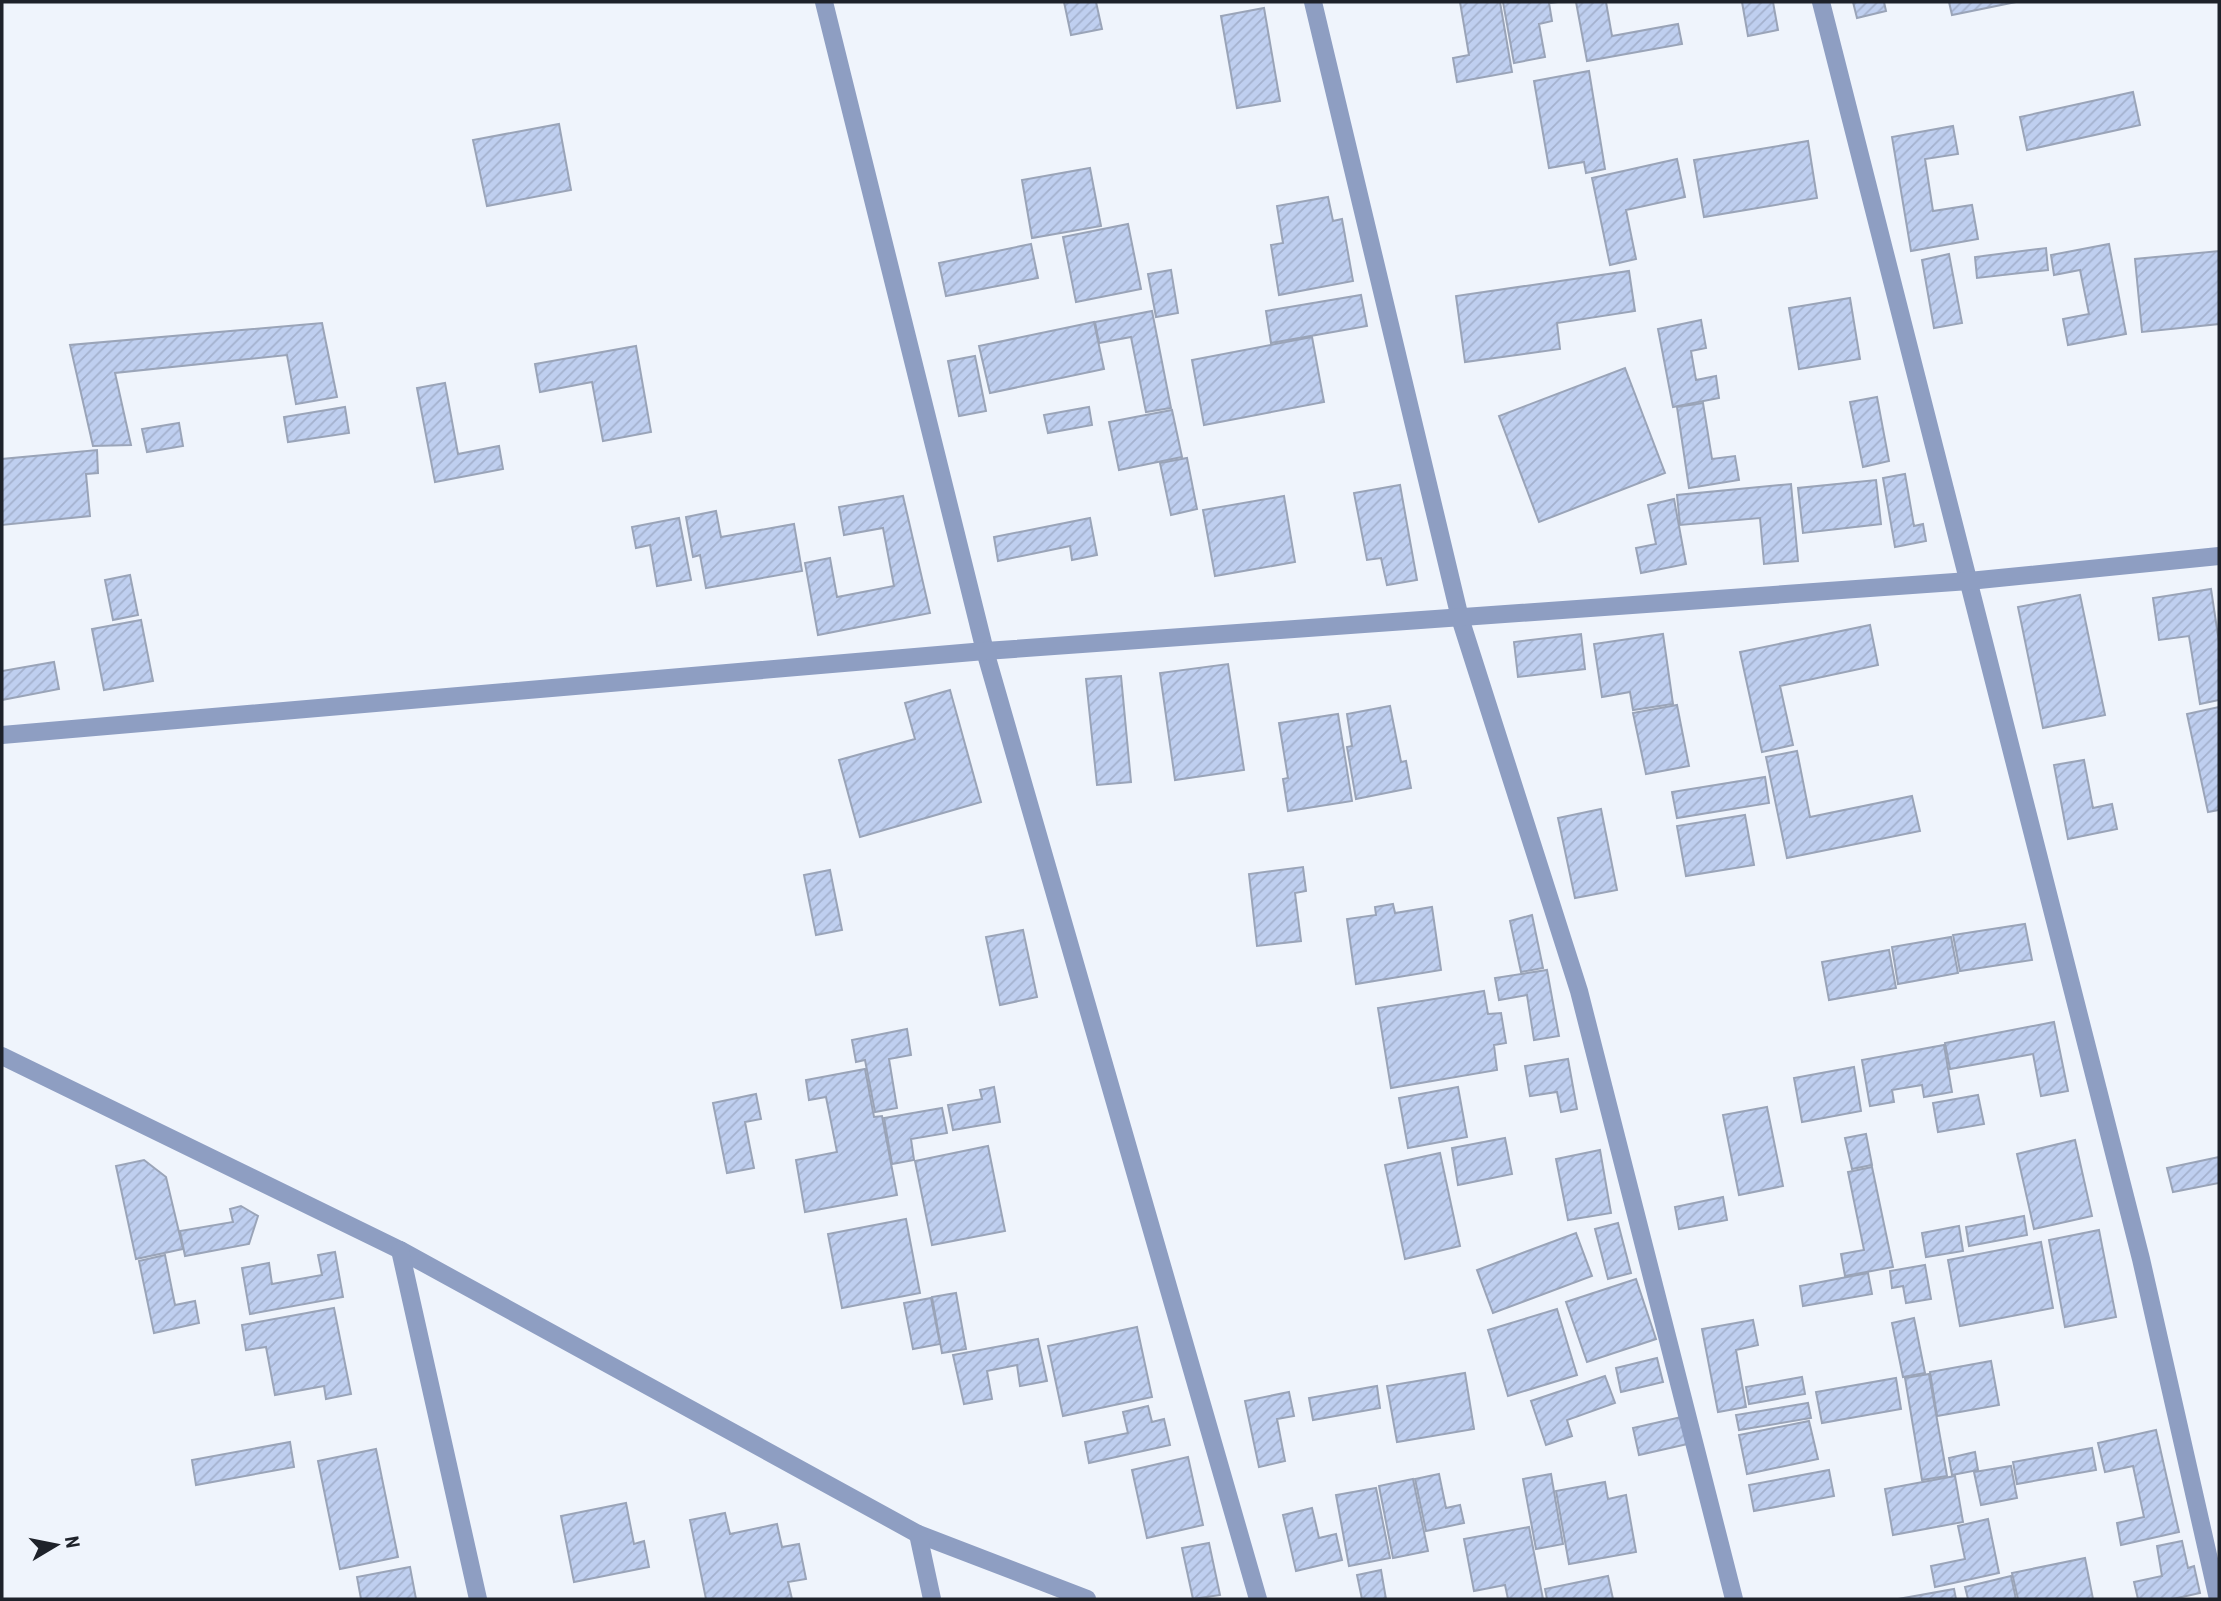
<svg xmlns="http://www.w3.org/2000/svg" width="2221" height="1601" viewBox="0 0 2221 1601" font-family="'Roboto Condensed',sans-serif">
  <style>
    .building { fill: url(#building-hatch); stroke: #9aa4b8; stroke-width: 2 }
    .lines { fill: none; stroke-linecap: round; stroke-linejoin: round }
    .minor { stroke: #8e9ec2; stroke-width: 18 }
  </style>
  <defs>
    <pattern id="building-hatch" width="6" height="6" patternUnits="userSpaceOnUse" patternTransform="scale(1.75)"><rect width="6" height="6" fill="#bfcff0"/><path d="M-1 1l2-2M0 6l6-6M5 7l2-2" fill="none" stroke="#a4b1ce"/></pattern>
  </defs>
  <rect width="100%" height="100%" fill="#eff4fc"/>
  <g class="building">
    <polygon points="1064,2 1096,2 1102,29 1071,35"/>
    <polygon points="1460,2 1500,2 1512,72 1457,82 1453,58 1469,55"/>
    <polygon points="1503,2 1558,2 1549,3 1552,21 1539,24 1545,57 1514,63"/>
    <polygon points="1576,2 1606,2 1612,36 1678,24 1682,44 1587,61"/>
    <polygon points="1742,2 1773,2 1778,30 1748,36"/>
    <polygon points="1853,2 1884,2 1886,11 1857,18"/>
    <polygon points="1949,2 2016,2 1952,15"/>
    <polygon points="1264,8 1280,101 1237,108 1221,16"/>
    <polygon points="1589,71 1605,169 1586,173 1584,162 1549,168 1534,81"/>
    <polygon points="2133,92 2140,125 2027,150 2020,117"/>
    <polygon points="559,124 571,190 487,206 473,140"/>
    <polygon points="1953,126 1958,154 1925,159 1933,211 1972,205 1978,239 1911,251 1892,137"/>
    <polygon points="1808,141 1817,198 1704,217 1694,160"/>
    <polygon points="1677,159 1685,197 1626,210 1636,259 1610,265 1592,178"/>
    <polygon points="1090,168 1101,226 1032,238 1022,180"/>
    <polygon points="1328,197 1333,221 1342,219 1353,281 1279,295 1271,245 1283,243 1277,206"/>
    <polygon points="1128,224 1141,289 1076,302 1063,237"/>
    <polygon points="1031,244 1038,278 946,296 939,263"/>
    <polygon points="2109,244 2126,334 2068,345 2063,319 2089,314 2080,270 2054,275 2051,255"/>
    <polygon points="2046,248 2048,270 1977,278 1975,257"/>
    <polygon points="2219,251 2219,324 2142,332 2135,259"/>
    <polygon points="1949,254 1962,323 1934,328 1922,260"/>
    <polygon points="1171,270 1178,313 1156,317 1148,274"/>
    <polygon points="1629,271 1635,311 1557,323 1560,349 1465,362 1456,296"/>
    <polygon points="1361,295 1367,326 1271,343 1266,311"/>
    <polygon points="1850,298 1860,359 1799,369 1789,308"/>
    <polygon points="1152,311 1171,408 1146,412 1131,337 1099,343 1095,322"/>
    <polygon points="1701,320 1706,348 1691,351 1696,380 1716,376 1719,398 1673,407 1658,329"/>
    <polygon points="1094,322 1104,369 990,393 979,346"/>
    <polygon points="322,323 337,397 296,404 287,355 115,373 131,445 93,446 70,345"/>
    <polygon points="1312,337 1324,402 1204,425 1192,360"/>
    <polygon points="636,346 651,432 603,441 592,382 540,392 535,364"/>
    <polygon points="975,356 986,411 959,416 948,361"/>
    <polygon points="1625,368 1665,473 1539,522 1499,416"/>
    <polygon points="445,383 458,454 499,446 503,469 435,482 417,388"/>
    <polygon points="1877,397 1889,461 1863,467 1850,402"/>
    <polygon points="1703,403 1712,459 1735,456 1739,480 1689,488 1677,407"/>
    <polygon points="345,407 349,433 288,442 284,417"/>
    <polygon points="1089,407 1092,425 1048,433 1044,415"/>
    <polygon points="1172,410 1182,457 1119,470 1109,422"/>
    <polygon points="179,423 183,446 147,452 142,429"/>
    <polygon points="97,450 98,473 86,474 90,516 2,525 2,459"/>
    <polygon points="1187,458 1197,509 1171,515 1160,463"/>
    <polygon points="1905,474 1914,526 1923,524 1926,541 1895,547 1883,478"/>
    <polygon points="1876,480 1881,524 1803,533 1798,488"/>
    <polygon points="1791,484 1798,561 1764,564 1760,518 1680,525 1677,495"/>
    <polygon points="1400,485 1417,580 1387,585 1381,558 1367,560 1354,493"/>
    <polygon points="903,496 930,613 818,635 805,563 830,558 837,597 894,586 883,528 844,535 839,507"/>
    <polygon points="1284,496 1295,562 1215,576 1203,510"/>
    <polygon points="1674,499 1686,564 1641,573 1636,548 1656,544 1648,505"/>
    <polygon points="716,511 721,537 794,524 802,571 706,588 700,555 693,557 686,517"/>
    <polygon points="679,518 691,580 657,586 650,545 636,548 632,527"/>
    <polygon points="1090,518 1097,555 1072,560 1070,546 998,561 994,537"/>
    <polygon points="130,575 138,615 113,620 105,580"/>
    <polygon points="2211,589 2219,642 2219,700 2200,704 2189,636 2159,640 2153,598"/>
    <polygon points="2080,595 2105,715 2043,728 2018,607"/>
    <polygon points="141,620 153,681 104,690 92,629"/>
    <polygon points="1870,625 1878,665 1780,686 1793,745 1762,752 1740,652"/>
    <polygon points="1581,634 1585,669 1518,677 1514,642"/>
    <polygon points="1663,634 1673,704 1633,710 1630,692 1602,697 1594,644"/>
    <polygon points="54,662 59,689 2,700 2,671"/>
    <polygon points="1228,664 1244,770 1175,780 1160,673"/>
    <polygon points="1121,676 1131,782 1097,785 1086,679"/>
    <polygon points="950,690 981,802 860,837 839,760 915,739 905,703"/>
    <polygon points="1677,705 1689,766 1646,774 1633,713"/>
    <polygon points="1390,706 1401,762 1406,761 1411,788 1356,799 1347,747 1352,746 1347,714"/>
    <polygon points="2219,707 2219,810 2208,812 2187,714"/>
    <polygon points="1338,714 1352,801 1288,811 1283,779 1288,778 1279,723"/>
    <polygon points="1797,751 1810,817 1912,796 1920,831 1787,858 1766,757"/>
    <polygon points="2084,760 2093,808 2112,804 2117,829 2068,839 2054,765"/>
    <polygon points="1765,777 1769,803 1677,818 1672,792"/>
    <polygon points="1601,809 1617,890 1575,898 1558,818"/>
    <polygon points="1745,815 1754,865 1686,876 1677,826"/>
    <polygon points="1303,867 1306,891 1295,893 1301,941 1257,946 1249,874"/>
    <polygon points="830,870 842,930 816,935 804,875"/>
    <polygon points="1393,904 1395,913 1432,907 1441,970 1356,984 1347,919 1376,915 1375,907"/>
    <polygon points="1532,915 1543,968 1521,972 1510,921"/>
    <polygon points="2025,924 2032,960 1960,971 1953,935"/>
    <polygon points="1023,930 1037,997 1000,1005 986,937"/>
    <polygon points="1951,937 1958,973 1898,984 1892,947"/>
    <polygon points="1889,950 1896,988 1829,1000 1822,962"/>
    <polygon points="1547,970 1559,1036 1534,1040 1527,995 1499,1000 1495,978"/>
    <polygon points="1484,991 1488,1014 1501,1013 1506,1043 1494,1045 1497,1070 1391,1088 1378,1008"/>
    <polygon points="2054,1022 2068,1091 2041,1096 2033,1054 1950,1069 1945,1043"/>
    <polygon points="907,1029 911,1055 889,1059 897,1108 875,1112 865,1060 856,1062 852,1040"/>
    <polygon points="1944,1045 1952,1092 1924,1097 1922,1085 1892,1090 1894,1102 1870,1106 1862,1060"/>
    <polygon points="1568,1059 1577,1109 1561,1112 1557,1092 1530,1096 1525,1066"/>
    <polygon points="1854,1067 1861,1111 1802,1122 1794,1078"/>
    <polygon points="865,1069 874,1117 882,1116 897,1195 805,1212 796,1160 837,1152 826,1097 809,1100 806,1080"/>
    <polygon points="994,1087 1000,1122 953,1130 948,1105 982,1099 980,1090"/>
    <polygon points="1458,1087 1467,1137 1408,1148 1399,1098"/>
    <polygon points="756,1094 761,1119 745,1122 754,1168 727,1173 713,1103"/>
    <polygon points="1978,1095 1984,1124 1938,1132 1933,1103"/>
    <polygon points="1767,1107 1783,1186 1739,1195 1723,1115"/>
    <polygon points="942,1108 947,1133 911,1139 914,1160 892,1164 884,1118"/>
    <polygon points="1866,1134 1872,1165 1852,1169 1845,1138"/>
    <polygon points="1505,1138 1512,1174 1458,1185 1452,1148"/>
    <polygon points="2075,1140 2092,1216 2034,1229 2017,1154"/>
    <polygon points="988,1146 1005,1231 932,1245 915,1161"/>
    <polygon points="1600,1150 1611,1213 1568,1220 1556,1159"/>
    <polygon points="1440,1153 1460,1246 1405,1259 1385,1165"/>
    <polygon points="2219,1157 2219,1183 2173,1192 2167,1168"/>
    <polygon points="144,1160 166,1177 183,1249 136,1259 116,1166"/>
    <polygon points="1872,1167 1893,1267 1845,1276 1841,1254 1864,1250 1848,1172"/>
    <polygon points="1723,1197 1727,1220 1679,1229 1675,1207"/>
    <polygon points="241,1206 258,1216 249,1244 185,1256 180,1231 233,1222 230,1209"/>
    <polygon points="2024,1216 2027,1235 1969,1246 1966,1227"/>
    <polygon points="906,1219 920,1293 842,1308 828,1234"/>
    <polygon points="1618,1223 1631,1273 1608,1279 1595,1229"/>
    <polygon points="1959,1226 1963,1251 1926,1257 1922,1233"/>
    <polygon points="2099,1230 2116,1317 2065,1327 2049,1240"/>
    <polygon points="1576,1233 1592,1276 1493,1313 1477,1270"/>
    <polygon points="2041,1242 2053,1308 1960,1326 1948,1260"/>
    <polygon points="335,1252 343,1297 250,1314 242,1268 269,1263 272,1284 322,1275 318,1255"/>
    <polygon points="165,1255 175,1305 195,1301 199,1323 154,1333 139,1261"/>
    <polygon points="1925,1265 1931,1299 1906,1303 1903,1286 1892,1288 1890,1271"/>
    <polygon points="1868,1273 1872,1294 1803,1306 1800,1286"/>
    <polygon points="1636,1279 1656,1339 1587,1362 1566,1302"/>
    <polygon points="956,1293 966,1349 942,1353 932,1297"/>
    <polygon points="931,1298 940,1344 913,1349 904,1303"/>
    <polygon points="334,1308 351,1394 326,1399 324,1386 275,1395 266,1347 246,1350 242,1325"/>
    <polygon points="1557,1309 1577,1375 1508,1396 1488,1330"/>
    <polygon points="1914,1318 1925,1373 1903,1377 1892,1323"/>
    <polygon points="1753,1320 1758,1345 1736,1350 1746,1407 1718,1412 1702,1329"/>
    <polygon points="1137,1327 1152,1397 1063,1416 1048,1346"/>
    <polygon points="1038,1339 1047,1381 1020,1386 1017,1365 987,1371 992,1399 964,1404 953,1355"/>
    <polygon points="1657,1358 1663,1382 1621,1392 1616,1368"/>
    <polygon points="1991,1361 1999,1405 1937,1416 1930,1372"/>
    <polygon points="1465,1373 1474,1429 1397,1442 1387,1386"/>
    <polygon points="1929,1374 1947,1476 1922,1480 1905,1378"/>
    <polygon points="1605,1376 1615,1403 1567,1420 1572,1436 1546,1445 1531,1401"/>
    <polygon points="1802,1377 1805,1394 1749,1404 1746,1387"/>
    <polygon points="1896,1378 1901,1409 1822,1423 1816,1392"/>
    <polygon points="1377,1386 1380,1408 1313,1420 1309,1398"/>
    <polygon points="1289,1392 1294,1416 1277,1419 1285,1461 1259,1467 1245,1401"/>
    <polygon points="1808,1403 1811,1418 1739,1430 1736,1415"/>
    <polygon points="1148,1406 1152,1422 1164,1419 1170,1445 1089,1463 1085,1442 1128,1433 1123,1412"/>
    <polygon points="1686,1416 1692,1443 1639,1455 1633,1428"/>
    <polygon points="1809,1421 1818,1459 1747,1474 1739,1435"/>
    <polygon points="2156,1430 2179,1532 2121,1545 2117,1523 2144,1517 2133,1466 2105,1472 2098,1443"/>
    <polygon points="290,1442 294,1467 196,1485 192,1460"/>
    <polygon points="2092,1448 2096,1470 2017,1484 2013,1462"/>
    <polygon points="376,1449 398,1557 340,1569 318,1461"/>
    <polygon points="1975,1452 1978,1470 1952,1475 1949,1458"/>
    <polygon points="1188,1457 1203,1525 1147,1538 1132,1470"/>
    <polygon points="2011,1466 2017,1498 1981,1505 1974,1472"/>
    <polygon points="1829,1470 1834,1496 1754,1511 1749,1485"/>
    <polygon points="1439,1474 1446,1508 1460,1505 1464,1523 1426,1531 1415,1479"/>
    <polygon points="1551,1474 1563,1544 1536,1549 1523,1479"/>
    <polygon points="1955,1476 1963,1522 1893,1535 1885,1489"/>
    <polygon points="1413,1479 1428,1551 1393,1558 1379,1486"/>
    <polygon points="1605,1482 1608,1499 1626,1495 1636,1552 1569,1564 1556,1491"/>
    <polygon points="1376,1488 1390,1558 1349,1566 1336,1495"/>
    <polygon points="626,1503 634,1544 644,1541 649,1567 574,1582 561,1516"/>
    <polygon points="1312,1508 1319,1538 1336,1534 1342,1560 1296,1571 1283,1515"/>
    <polygon points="725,1513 730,1534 777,1524 782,1547 799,1544 806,1579 788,1582 792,1599 706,1599 690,1520"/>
    <polygon points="1988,1519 1999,1573 1935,1587 1931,1566 1965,1559 1958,1526"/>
    <polygon points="1529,1527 1543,1599 1508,1599 1505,1585 1474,1591 1464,1539"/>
    <polygon points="2182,1541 2188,1568 2194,1566 2200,1593 2173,1599 2138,1599 2134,1582 2162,1576 2157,1546"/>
    <polygon points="1209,1543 1220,1595 1193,1599 1182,1548"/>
    <polygon points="2085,1558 2093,1599 2018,1599 2012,1573"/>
    <polygon points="410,1567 416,1599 361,1599 357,1577"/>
    <polygon points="1381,1570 1386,1599 1362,1599 1357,1575"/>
    <polygon points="1608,1576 1613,1599 1547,1599 1545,1589"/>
    <polygon points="2011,1576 2016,1599 1968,1599 1965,1587"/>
    <polygon points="1954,1589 1956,1599 1898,1599"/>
  </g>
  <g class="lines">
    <g class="minor">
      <polyline points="824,2 985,651 1258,1599"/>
      <polyline points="1313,2 1460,618 1579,991 1734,1599"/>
      <polyline points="1821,2 2141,1259 2218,1599"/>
      <polyline points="2,735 985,651 1969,581 2219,556"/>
      <polyline points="2,1056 400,1250 918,1534 1087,1599"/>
      <polyline points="400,1250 478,1599"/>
      <polyline points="918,1534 932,1599"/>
    </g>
  </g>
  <rect width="2221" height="1601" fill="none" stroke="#1e222a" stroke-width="7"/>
  <g transform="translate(56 1545) rotate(80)" stroke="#eff4fc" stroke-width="5" paint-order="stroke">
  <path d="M0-5L12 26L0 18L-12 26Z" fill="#1e222a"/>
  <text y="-10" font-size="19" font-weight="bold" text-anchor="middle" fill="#1e222a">N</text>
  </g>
</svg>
